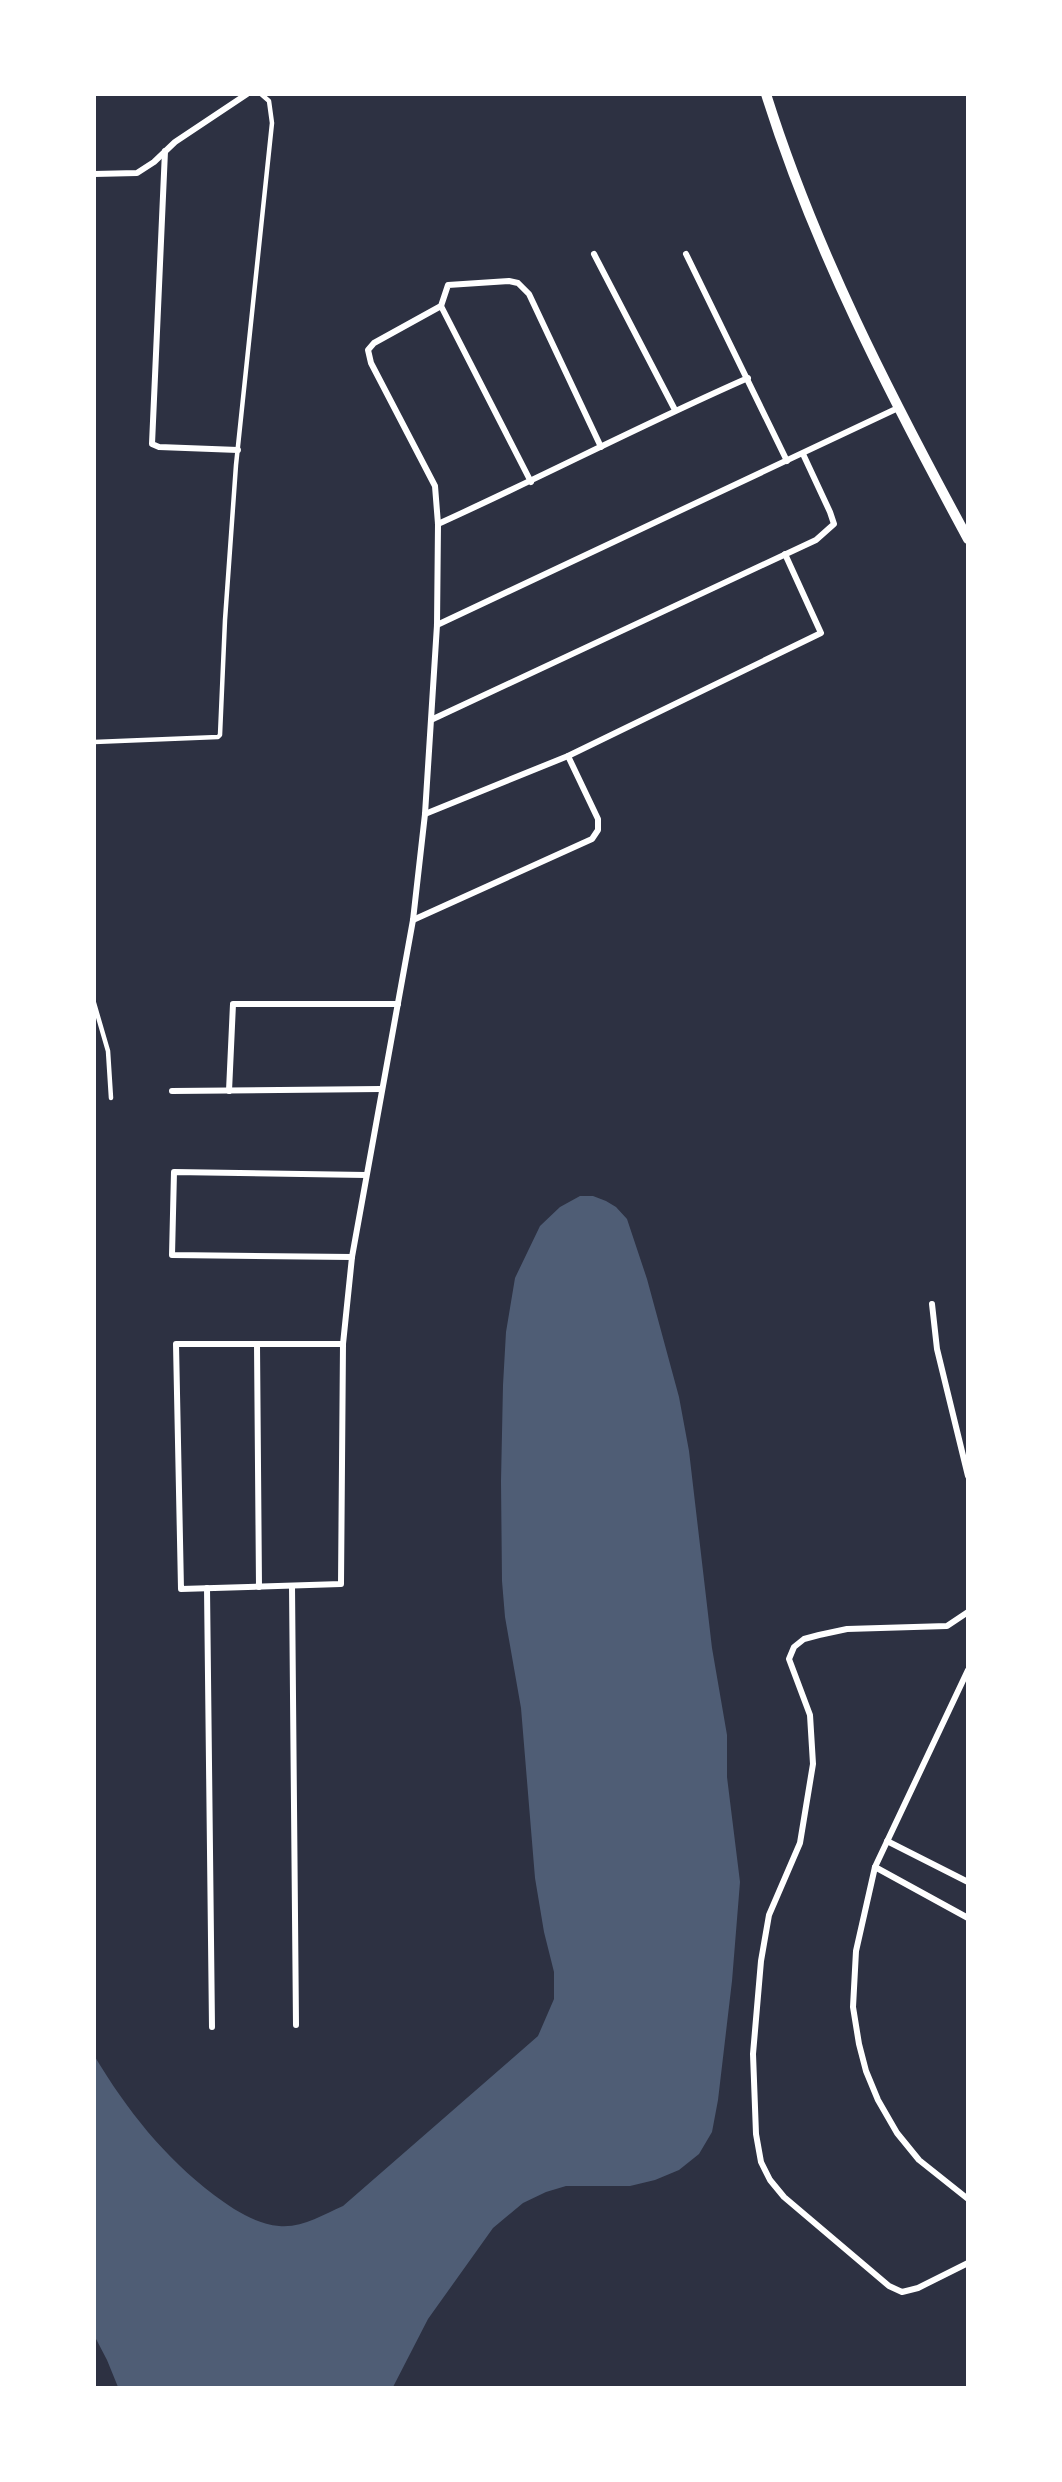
<svg xmlns="http://www.w3.org/2000/svg" width="1062" height="2482" viewBox="0 0 1062 2482" font-family="'Alegreya Sans',sans-serif">
  <style>
    .water { fill: #4f5d75 }
    .lines { fill: none; stroke-linecap: round; stroke-linejoin: round }
    .service { stroke: #fff; stroke-width: 4.5 }
    .minor { stroke: #fff; stroke-width: 6 }
    .tertiary { stroke: #fff; stroke-width: 10 }
  </style>
  <rect width="100%" height="100%" fill="#2d3142"/>
  <path class="water" d="M580,1196H593L606,1201L616,1207L627,1219L647,1279L679,1397L689,1451L712,1648L727,1735V1777L740,1882L732,1981L718,2100L712,2132L699,2154L679,2170L655,2180L630,2186H566L546,2192L523,2203L493,2228L428,2319L393,2387H118L107,2360L95,2337V2057C127,2110 164,2157 214,2195C233,2209 255,2224 279,2226C303,2228 322,2215 343,2206L538,2036L554,1999V1972L544,1932L535,1878L521,1708L505,1617L502,1581L501,1481L503,1385L506,1332L515,1278L540,1226L560,1207Z"/>
  <g class="lines">
    <g class="service">
      <polyline points="94,742 218,737 220,735 225,620 236,465 272,123 269,101 261,94"/>
      <polyline points="94,1003 108,1051 111,1098"/>
    </g>
    <g class="minor">
      <polyline points="165,151 152,444 159,447 238,450"/>
      <polyline points="94,174 137,173 154,162 175,142 247,94"/>
      <polyline points="594,254 675,410"/>
      <polyline points="686,254 787,461"/>
      <polyline points="441,306 531,482"/>
      <path d="M438,524C542,477 643,424 748,378"/>
      <polyline points="437,625 898,408"/>
      <polyline points="433,719 816,540 834,524 830,512 803,454"/>
      <polyline points="425,814 568,756 821,633 785,554"/>
      <polyline points="413,920 592,839 598,830 598,819 568,756"/>
      <polyline points="172,1091 381,1089"/>
      <polyline points="229,1091 233,1004 398,1004"/>
      <polyline points="352,1257 172,1255 174,1172 366,1175"/>
      <polyline points="932,1304 937,1349 968,1476"/>
      <polyline points="257,1344 259,1587"/>
      <polyline points="343,1344 176,1344 181,1589 341,1584 343,1344 352,1257 413,920 425,814 437,625 438,524 435,486 371,363 368,350 374,343 441,306 448,285 509,281 518,283 529,294 601,447"/>
      <polyline points="292,1586 296,2025"/>
      <polyline points="207,1588 212,2027"/>
      <polyline points="968,1612 947,1626 847,1629 819,1635 804,1639 794,1647 789,1659 810,1715 813,1764 800,1843 769,1915 761,1961 753,2054 756,2134 761,2162 770,2180 784,2197 889,2286 902,2292 918,2288 968,2263"/>
      <polyline points="968,1670 875,1867 856,1951 853,2007 859,2044 866,2071 878,2100 897,2133 919,2160 968,2199"/>
      <polyline points="887,1841 968,1882"/>
      <polyline points="875,1867 968,1918"/>
    </g>
    <path class="tertiary" d="M766,94C815,250 890,395 968,539"/>
  </g>
  <rect width="1062" height="2482" fill="none" stroke="#ffffff" stroke-width="192"/>
</svg>
